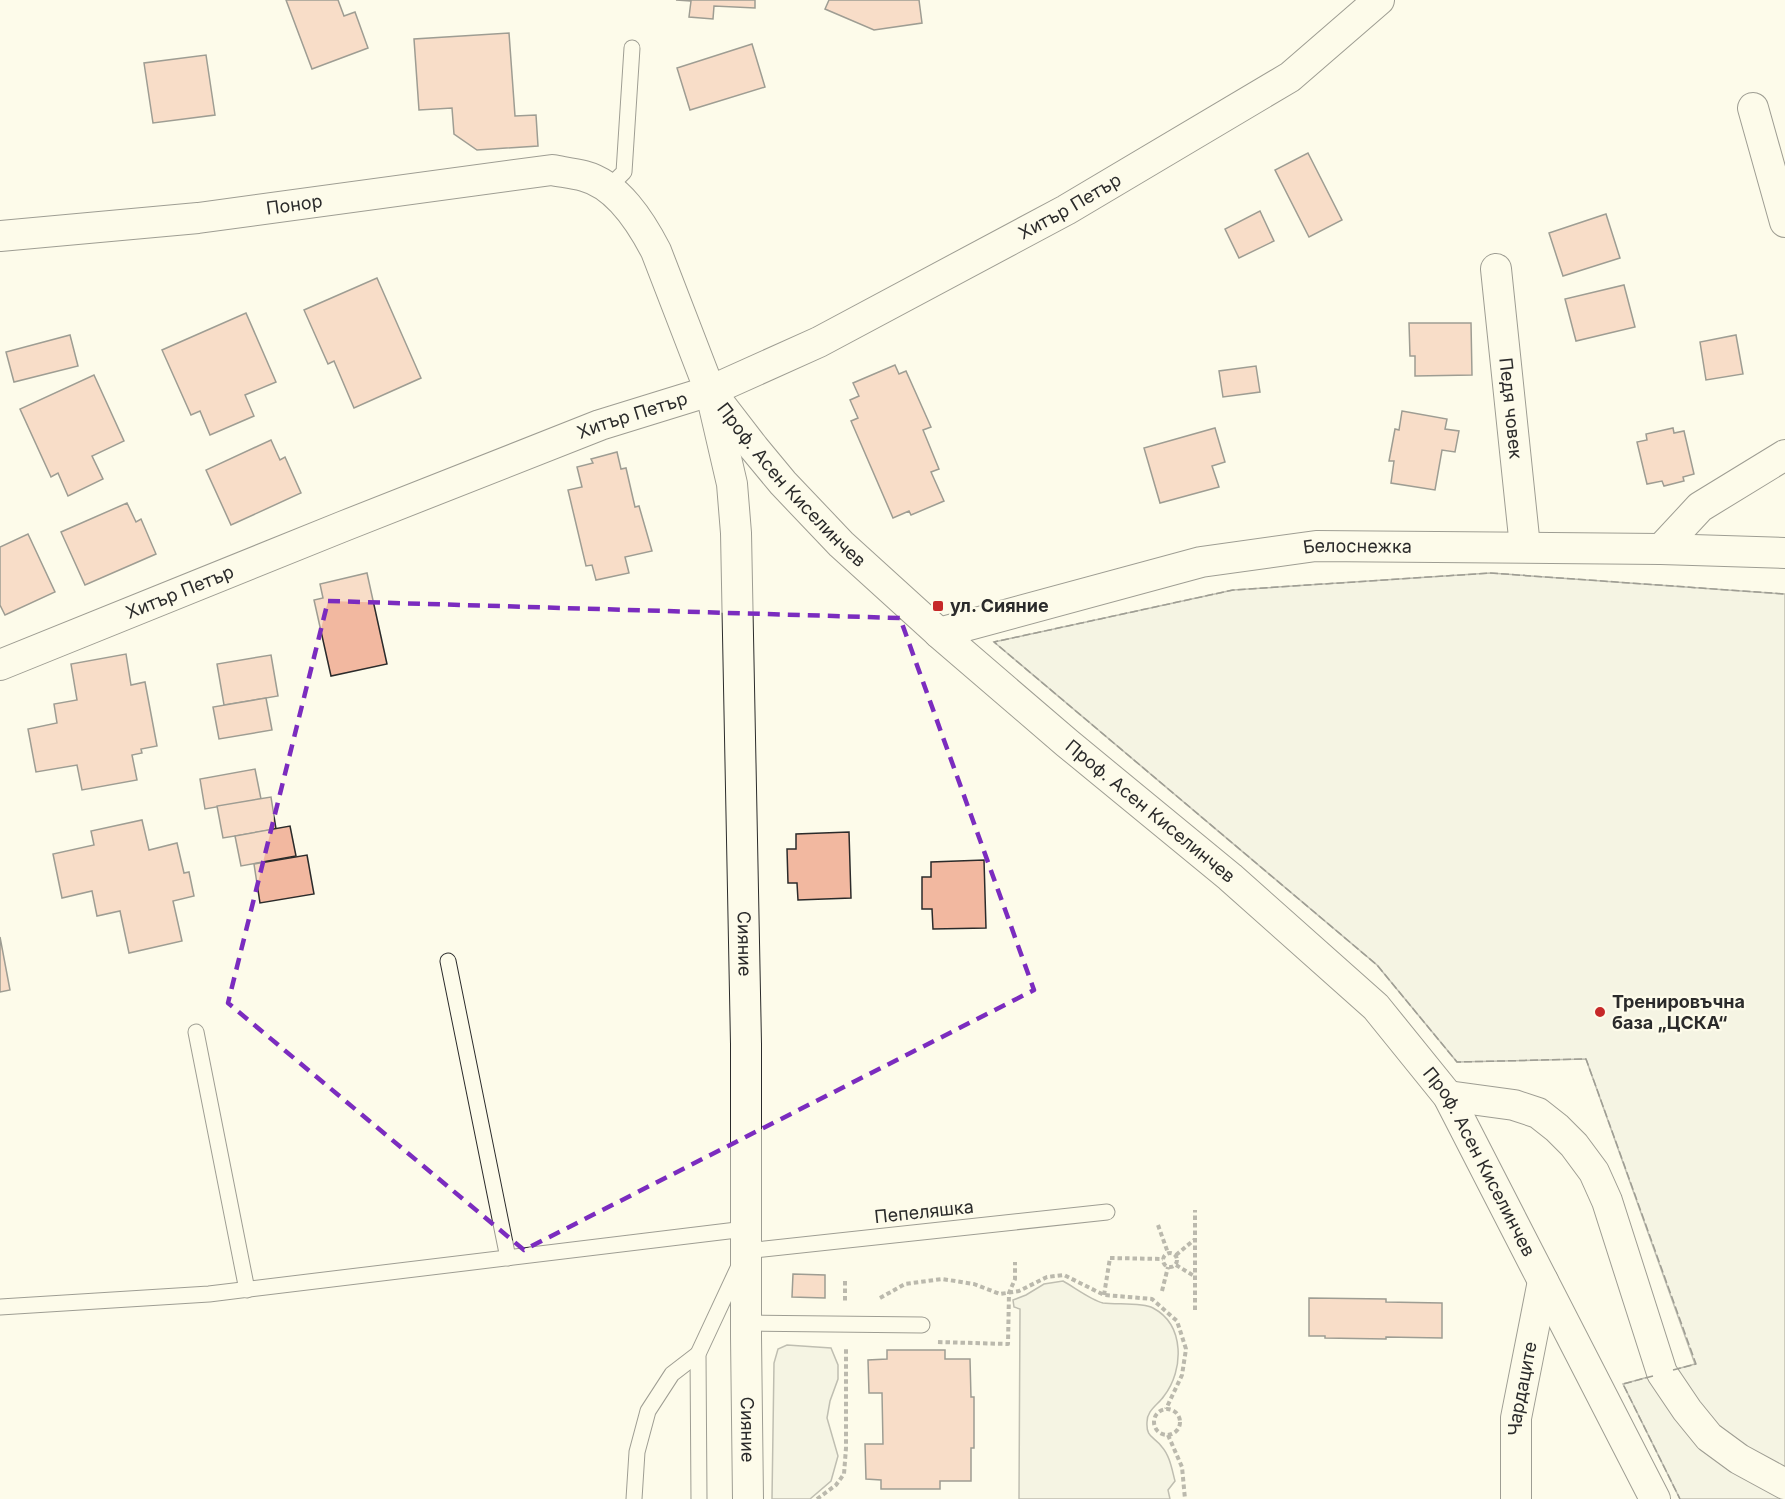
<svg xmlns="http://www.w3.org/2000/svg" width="1785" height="1499" viewBox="0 0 1785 1499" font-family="Inter,sans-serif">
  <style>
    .green { fill: #ecebdb; stroke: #74746e; stroke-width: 1.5 }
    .building { fill: #f2b8a0; stroke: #2b2b2b; stroke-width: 1.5 }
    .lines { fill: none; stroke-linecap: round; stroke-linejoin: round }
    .service-casing { stroke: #2b2b2b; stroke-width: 17 }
    .minor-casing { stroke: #2b2b2b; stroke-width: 32 }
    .path { stroke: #6a6964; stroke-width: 4; stroke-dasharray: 4.5 3; stroke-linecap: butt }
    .service { stroke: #fdfbea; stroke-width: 15 }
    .minor { stroke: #fdfbea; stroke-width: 30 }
    .fence { stroke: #2b2b2b; stroke-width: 1.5; stroke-dasharray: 8 3; stroke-linecap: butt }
    .marked { fill: none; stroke: #7b2cbf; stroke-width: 4.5; stroke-dasharray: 12 8; stroke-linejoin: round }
    .poi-dot { fill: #c62828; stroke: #fdfbea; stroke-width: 2 }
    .labels { text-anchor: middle; stroke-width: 4.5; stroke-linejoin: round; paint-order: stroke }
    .street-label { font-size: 18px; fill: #2b2b2b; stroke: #fdfbea }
    .poi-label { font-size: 18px; font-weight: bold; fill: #2b2b2b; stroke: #fdfbea; text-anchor: start }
  </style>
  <rect width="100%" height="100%" fill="#fdfbea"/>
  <g class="green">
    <polygon points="1490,573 1785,594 1785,1499 1680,1499 1623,1384 1695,1364 1586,1059 1457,1062 1377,965 994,642 1233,590"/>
    <path d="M1063,1281C1074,1287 1091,1300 1103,1303C1116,1305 1142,1302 1153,1308C1185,1325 1184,1370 1164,1396C1158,1405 1147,1410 1147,1422C1146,1438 1154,1436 1162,1447C1170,1456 1172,1470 1175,1481L1168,1490L1170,1499H1019L1020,1309L1014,1307L1013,1300L1026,1295L1044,1284Z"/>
    <polygon points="787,1345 831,1348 838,1365 838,1379 830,1401 827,1418 838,1456 831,1481 810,1499 772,1499 774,1363 778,1349"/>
  </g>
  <g class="building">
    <polygon points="286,0 338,0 344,16 355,12 368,48 312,69"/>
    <polygon points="676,0 755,0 755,8 714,6 713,19 689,17 691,1"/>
    <polygon points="829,0 919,0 922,23 874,30 825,9"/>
    <polygon points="509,33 515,116 536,115 538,146 477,150 454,134 452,108 419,110 414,39"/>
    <polygon points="752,44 765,87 690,110 677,68"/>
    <polygon points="206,55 215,115 153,123 144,63"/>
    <polygon points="1308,153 1342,220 1309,237 1275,170"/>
    <polygon points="1260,211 1274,241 1239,258 1225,229"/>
    <polygon points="1606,214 1620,258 1563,276 1549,233"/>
    <polygon points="377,278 421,378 354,408 334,361 328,364 304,310"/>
    <polygon points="1624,285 1635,327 1576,341 1565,299"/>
    <polygon points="246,313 276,382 245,395 254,416 210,435 200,411 191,415 162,350"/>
    <polygon points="1409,323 1471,323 1472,375 1415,376 1415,356 1410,356"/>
    <polygon points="70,335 78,366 14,382 6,352"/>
    <polygon points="1736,335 1743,374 1706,380 1700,342"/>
    <polygon points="895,365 899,374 906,371 931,427 923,430 939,469 931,472 944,501 911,515 909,511 893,518 851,421 858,418 850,400 859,396 853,383"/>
    <polygon points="1256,366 1260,392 1223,397 1219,371"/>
    <polygon points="94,375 124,441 92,456 103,479 68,496 58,473 51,477 20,409"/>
    <polygon points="1402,411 1447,419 1445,429 1459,431 1455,452 1442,450 1435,490 1391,483 1394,461 1389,461 1395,429 1399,430"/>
    <polygon points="1215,428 1225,462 1212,466 1219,487 1160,503 1144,448"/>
    <polygon points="1673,428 1674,433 1684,431 1694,474 1683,477 1684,481 1664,486 1662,481 1647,484 1637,442 1647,440 1646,434"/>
    <polygon points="271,440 280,460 285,457 301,493 231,525 206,470"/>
    <polygon points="617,452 621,469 626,468 635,507 639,506 652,551 625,557 629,573 596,580 592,565 586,566 568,490 582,487 577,467 593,463 591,459"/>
    <polygon points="127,503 136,522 141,519 156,554 85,585 61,532"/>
    <polygon points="28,534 55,592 5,615 0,605 0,547"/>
    <polygon points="367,573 387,664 331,676 314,600 323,598 320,584"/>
    <polygon points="126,654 131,685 145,682 157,746 141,749 142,753 132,755 137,780 82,790 77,765 36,772 28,729 57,723 54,704 77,700 71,664"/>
    <polygon points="271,655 278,696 224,705 217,664"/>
    <polygon points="266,698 272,730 219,739 213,707"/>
    <polygon points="255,769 261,799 205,809 200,779"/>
    <polygon points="271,797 276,829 223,838 217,806"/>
    <polygon points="142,820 149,850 177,843 184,873 189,872 194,896 173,901 182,941 129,953 120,911 97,916 92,891 62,898 53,854 94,845 91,831"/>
    <polygon points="290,826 296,856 241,866 235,836"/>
    <polygon points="849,832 851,898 798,900 797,883 788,883 787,849 796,849 796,834"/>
    <polygon points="307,855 314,894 260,903 254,864"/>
    <polygon points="984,860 986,928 933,929 932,909 922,909 922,877 931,877 931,862"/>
    <polygon points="0,937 10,990 0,992"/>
    <polygon points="793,1274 825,1275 825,1298 792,1297"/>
    <polygon points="1309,1298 1386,1299 1386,1302 1442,1303 1442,1338 1386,1337 1386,1339 1325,1338 1325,1336 1309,1336"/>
    <polygon points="887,1350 945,1350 945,1359 970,1359 971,1397 974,1397 974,1448 971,1448 971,1481 940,1481 940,1489 881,1489 881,1480 866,1479 865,1444 883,1444 882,1393 869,1393 868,1360 887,1359"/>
  </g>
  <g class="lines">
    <g class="service-casing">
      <g id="service">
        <polyline points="608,188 624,172 632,48"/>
        <polyline points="448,961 508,1258"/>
        <polyline points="196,1032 247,1290"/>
        <polyline points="0,1307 209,1294 745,1229"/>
        <polyline points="746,1323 922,1325"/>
        <polyline points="634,1499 637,1452 648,1411 672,1374 698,1354"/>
        <polyline points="699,1499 698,1354 746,1251 1107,1212"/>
      </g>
    </g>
    <g class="minor-casing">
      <g id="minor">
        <polyline points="1753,108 1785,222"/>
        <path id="s1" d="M0,236L198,218L552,170C562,172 573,173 584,176C618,185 641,222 656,251L710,391L754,448L783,483L841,544L939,633L1067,743L1230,877L1376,1007L1448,1096L1655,1499"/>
        <path id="s2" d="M1496,269L1525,547"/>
        <path id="s3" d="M713,402L732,484L736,533L746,1044V1337L748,1499"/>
        <polyline points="1661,549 1700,507 1785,455"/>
        <path id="s4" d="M939,633L1201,562L1316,546L1661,549L1785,553"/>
        <path id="s5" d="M0,665L344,526L600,425L710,391L819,342L1066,210L1290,77L1379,0"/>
        <polyline points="1448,1096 1514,1105 1538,1113 1557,1128 1574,1145 1594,1172 1607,1201 1662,1373 1687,1410 1709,1437 1739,1459 1785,1484"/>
        <path id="s6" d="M1516,1499V1418L1543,1281"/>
      </g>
    </g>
    <g class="path">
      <polyline points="1158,1225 1168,1253"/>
      <circle cx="1170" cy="1260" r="7"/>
      <polyline points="1176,1255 1194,1240"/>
      <polyline points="1176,1265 1194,1276"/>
      <polyline points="845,1281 845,1301"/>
      <polyline points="1162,1291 1168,1267"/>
      <polyline points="1104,1295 1110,1258 1163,1259"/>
      <polyline points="880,1298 905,1284 942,1279 974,1284 1000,1294 1019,1291 1047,1277 1064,1275 1104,1295 1152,1299 1177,1321 1186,1349 1182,1375 1166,1409"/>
      <polyline points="1195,1310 1195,1210"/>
      <polyline points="938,1342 1008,1344 1009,1293 1015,1279 1015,1262"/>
      <circle cx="1167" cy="1422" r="13"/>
      <polyline points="1168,1435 1182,1467 1185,1499"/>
      <polyline points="817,1499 836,1485 844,1474 846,1448 846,1348"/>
    </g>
    <use href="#service" class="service"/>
    <use href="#minor" class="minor"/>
    <g class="fence">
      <polyline points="1673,1370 1696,1364 1586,1059 1457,1062 1377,965 994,642 1233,590 1490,573 1785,594"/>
      <polyline points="1653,1376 1623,1384 1680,1499"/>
    </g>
  </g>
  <path d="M0 0H1785V1499H0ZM328,601L900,618L1034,990L524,1250L228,1003Z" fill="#fdfbea" fill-opacity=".55" fill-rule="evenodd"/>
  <path class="marked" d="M328,601L900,618L1034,990L524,1250L228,1003Z"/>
  <g class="poi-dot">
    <rect x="932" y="600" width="12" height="12" rx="3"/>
    <circle cx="1600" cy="1012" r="6"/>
  </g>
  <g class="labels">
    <g class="street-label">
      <text dy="6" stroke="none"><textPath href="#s1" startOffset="296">Понор</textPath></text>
      <text dy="6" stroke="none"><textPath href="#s5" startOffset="1166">Хитър Петър</textPath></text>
      <text dy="6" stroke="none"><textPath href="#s2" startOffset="140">Педя човек</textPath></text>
      <text dy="6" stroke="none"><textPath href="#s5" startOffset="680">Хитър Петър</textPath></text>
      <text dy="6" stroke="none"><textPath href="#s1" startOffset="970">Проф. Асен Киселинчев</textPath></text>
      <text dy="6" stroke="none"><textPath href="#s4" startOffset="429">Белоснежка</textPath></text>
      <text dy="6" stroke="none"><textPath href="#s5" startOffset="194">Хитър Петър</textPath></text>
      <text dy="6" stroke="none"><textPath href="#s1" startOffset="1456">Проф. Асен Киселинчев</textPath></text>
      <text dy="6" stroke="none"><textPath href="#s3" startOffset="544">Сияние</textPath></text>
      <text dy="6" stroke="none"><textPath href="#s1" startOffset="1942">Проф. Асен Киселинчев</textPath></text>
      <text transform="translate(924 1212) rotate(-6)" y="6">Пепеляшка</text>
      <text dy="6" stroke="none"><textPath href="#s6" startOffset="111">Чардаците</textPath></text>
      <text dy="6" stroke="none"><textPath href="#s3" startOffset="1030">Сияние</textPath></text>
    </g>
    <g class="poi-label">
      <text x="950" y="612">ул. Сияние</text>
      <text x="1612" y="1008">Тренировъчна<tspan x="1612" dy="21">база „ЦСКА“</tspan></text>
    </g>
  </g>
</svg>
